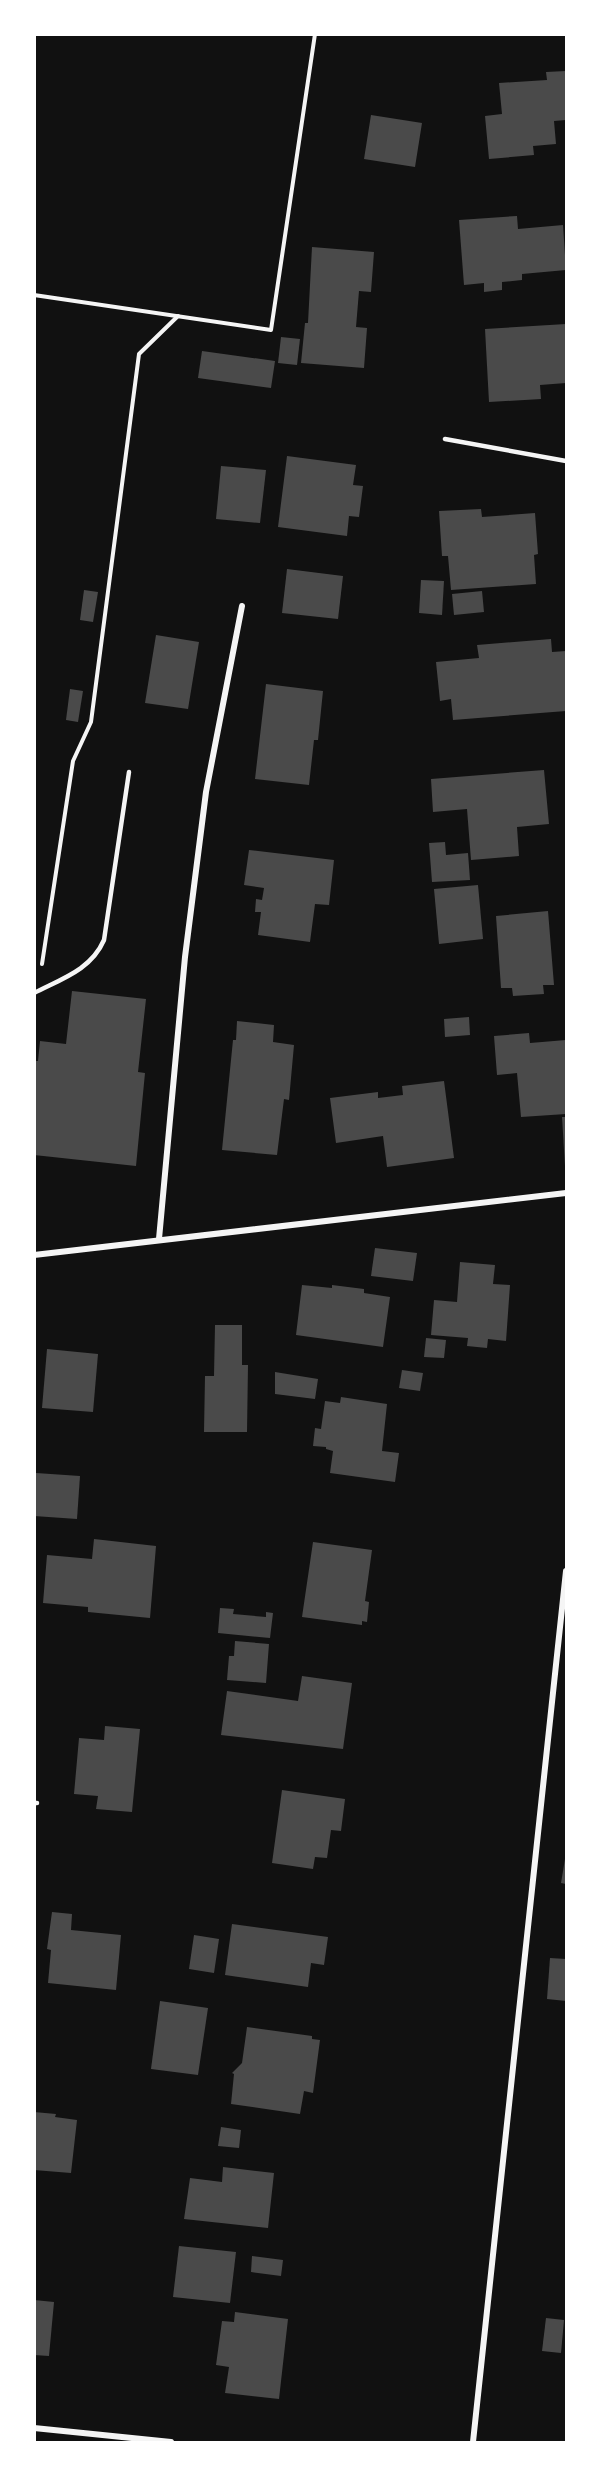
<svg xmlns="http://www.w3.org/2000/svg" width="601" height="2477" viewBox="0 0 601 2477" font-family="'Sofia Sans Condensed',sans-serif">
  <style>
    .building { fill: #4a4a4a }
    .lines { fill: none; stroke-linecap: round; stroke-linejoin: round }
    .path { stroke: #f5f5f5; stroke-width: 4 }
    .service { stroke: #f5f5f5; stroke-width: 4.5 }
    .minor { stroke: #f5f5f5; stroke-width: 6 }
  </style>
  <rect width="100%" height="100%" fill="#111"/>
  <g class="building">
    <polygon points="566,71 566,120 554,121 556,144 533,146 534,155 489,159 485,116 502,114 499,83 547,80 546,72"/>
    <polygon points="371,115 422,123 415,167 364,159"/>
    <polygon points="517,216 518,229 563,225 566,270 522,274 522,280 502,282 502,290 484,292 484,283 464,285 459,220"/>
    <polygon points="312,247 374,252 371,292 359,291 356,327 367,328 364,368 301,363 305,323 308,323"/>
    <polygon points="566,324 566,383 540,385 541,399 489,402 485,329"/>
    <polygon points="281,337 300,339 297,365 278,363"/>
    <polygon points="202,351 275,361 271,388 198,378"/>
    <polygon points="287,456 356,465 353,485 363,486 359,517 349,516 347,536 278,527"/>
    <polygon points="221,466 266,470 260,523 216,519"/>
    <polygon points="481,509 482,517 535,513 538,554 534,555 536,584 451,590 448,556 442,556 439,511"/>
    <polygon points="287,569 343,576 338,619 282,613"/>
    <polygon points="421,580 444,581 442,615 419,613"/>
    <polygon points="84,590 98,592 93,622 80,620"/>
    <polygon points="482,591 484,612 454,615 452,594"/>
    <polygon points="156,635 199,642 188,709 145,703"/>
    <polygon points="551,639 552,652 566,651 566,711 453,720 451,699 440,701 436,662 479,658 477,645"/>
    <polygon points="266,684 323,691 318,740 314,740 309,785 255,779"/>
    <polygon points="70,689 83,691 78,722 66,720"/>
    <polygon points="544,770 549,824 517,827 519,856 471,860 467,809 433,812 431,779"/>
    <polygon points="445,842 446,855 468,853 470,880 432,882 429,843"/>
    <polygon points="249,850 334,860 329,905 315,904 310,942 258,935 261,912 255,912 256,899 262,900 264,888 244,885"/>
    <polygon points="478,885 483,939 439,944 434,889"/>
    <polygon points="548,911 554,985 543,985 544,994 513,996 512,988 501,988 496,916"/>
    <polygon points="72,991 146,999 138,1072 145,1073 136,1166 34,1155 34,1061 38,1061 40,1041 66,1044"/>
    <polygon points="469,1017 470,1035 445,1037 444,1019"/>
    <polygon points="237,1021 274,1025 273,1042 294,1045 289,1100 284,1099 277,1155 222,1150 233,1040 236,1040"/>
    <polygon points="529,1033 530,1043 566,1040 566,1114 521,1117 517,1073 497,1075 494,1036"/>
    <polygon points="444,1081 454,1158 387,1167 383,1136 336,1143 330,1098 378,1092 378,1098 403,1095 402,1086"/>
    <polygon points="562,1117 566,1117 566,1166 565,1166"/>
    <polygon points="375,1248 417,1253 413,1281 371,1276"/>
    <polygon points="460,1262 495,1265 493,1284 510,1285 506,1341 488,1339 487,1348 467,1346 468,1338 431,1335 434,1300 457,1302"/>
    <polygon points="302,1285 332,1288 332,1285 364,1289 364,1293 390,1297 383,1347 296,1335"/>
    <polygon points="215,1325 242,1325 242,1365 248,1365 247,1432 204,1432 205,1376 214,1376"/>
    <polygon points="426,1338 446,1340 444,1358 424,1357"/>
    <polygon points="47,1349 98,1354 93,1412 42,1408"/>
    <polygon points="402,1370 423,1373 420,1391 399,1388"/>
    <polygon points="275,1372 318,1379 315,1399 275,1394"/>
    <polygon points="341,1397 387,1404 382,1451 399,1453 395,1482 330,1473 333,1451 326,1449 326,1447 313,1446 315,1428 321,1429 325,1401 340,1403"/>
    <polygon points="36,1473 80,1476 77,1519 34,1516"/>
    <polygon points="94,1539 156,1546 150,1618 88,1612 88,1607 43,1603 47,1555 92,1559"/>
    <polygon points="313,1542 372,1550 365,1601 369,1602 367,1622 362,1621 362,1625 302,1617"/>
    <polygon points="220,1608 234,1609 233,1614 266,1617 266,1612 273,1613 270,1638 218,1633"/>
    <polygon points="235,1641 269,1644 266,1683 227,1680 229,1656 234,1656"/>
    <polygon points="302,1676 352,1683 343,1749 221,1735 227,1691 298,1701"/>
    <polygon points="105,1726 140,1729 132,1812 96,1809 98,1796 74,1794 79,1738 104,1740"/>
    <polygon points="282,1790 345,1799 341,1831 331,1830 327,1858 315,1857 313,1869 272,1863"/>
    <polygon points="565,1859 566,1859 566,1884 561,1883"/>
    <polygon points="52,1912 72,1914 71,1930 121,1935 116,1990 48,1983 51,1950 47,1949"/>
    <polygon points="232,1924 328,1937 324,1965 311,1963 308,1987 225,1975"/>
    <polygon points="194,1935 219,1939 214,1973 189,1969"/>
    <polygon points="550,1958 566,1959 566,2001 547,1999"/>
    <polygon points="160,2001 208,2008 198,2075 151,2069"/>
    <polygon points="247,2027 312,2036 312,2039 320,2040 313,2093 304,2091 300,2114 231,2104 234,2074 232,2073 242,2063"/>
    <polygon points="34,2112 56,2114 55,2117 77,2120 71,2173 34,2170"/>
    <polygon points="221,2127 241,2130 239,2148 218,2146"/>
    <polygon points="223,2167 274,2173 268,2228 184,2219 190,2178 222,2182"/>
    <polygon points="179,2246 236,2252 230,2303 173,2297"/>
    <polygon points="252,2256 283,2260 281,2276 251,2272"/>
    <polygon points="34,2300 54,2302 49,2356 34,2355"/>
    <polygon points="235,2312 288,2319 279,2399 225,2393 229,2367 216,2365 222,2321 234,2322"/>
    <polygon points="546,2318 564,2320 561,2353 542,2351"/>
  </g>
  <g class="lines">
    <g class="path">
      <polyline points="34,295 271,330 315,34"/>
      <polyline points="42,964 73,761 91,722 139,354 178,316"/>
    </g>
    <g class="service">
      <polyline points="445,439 566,461"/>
      <path d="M34,993C61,979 91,970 104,940L129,772"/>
      <polyline points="34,1803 37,1803"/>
    </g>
    <g class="minor">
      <polyline points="159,1239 185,957 206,792 242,606"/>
      <polyline points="34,1255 566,1193"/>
      <polyline points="34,2428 171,2442"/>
      <polyline points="473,2442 566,1571"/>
    </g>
  </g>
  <rect width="601" height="2477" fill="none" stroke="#ffffff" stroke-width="72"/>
</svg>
